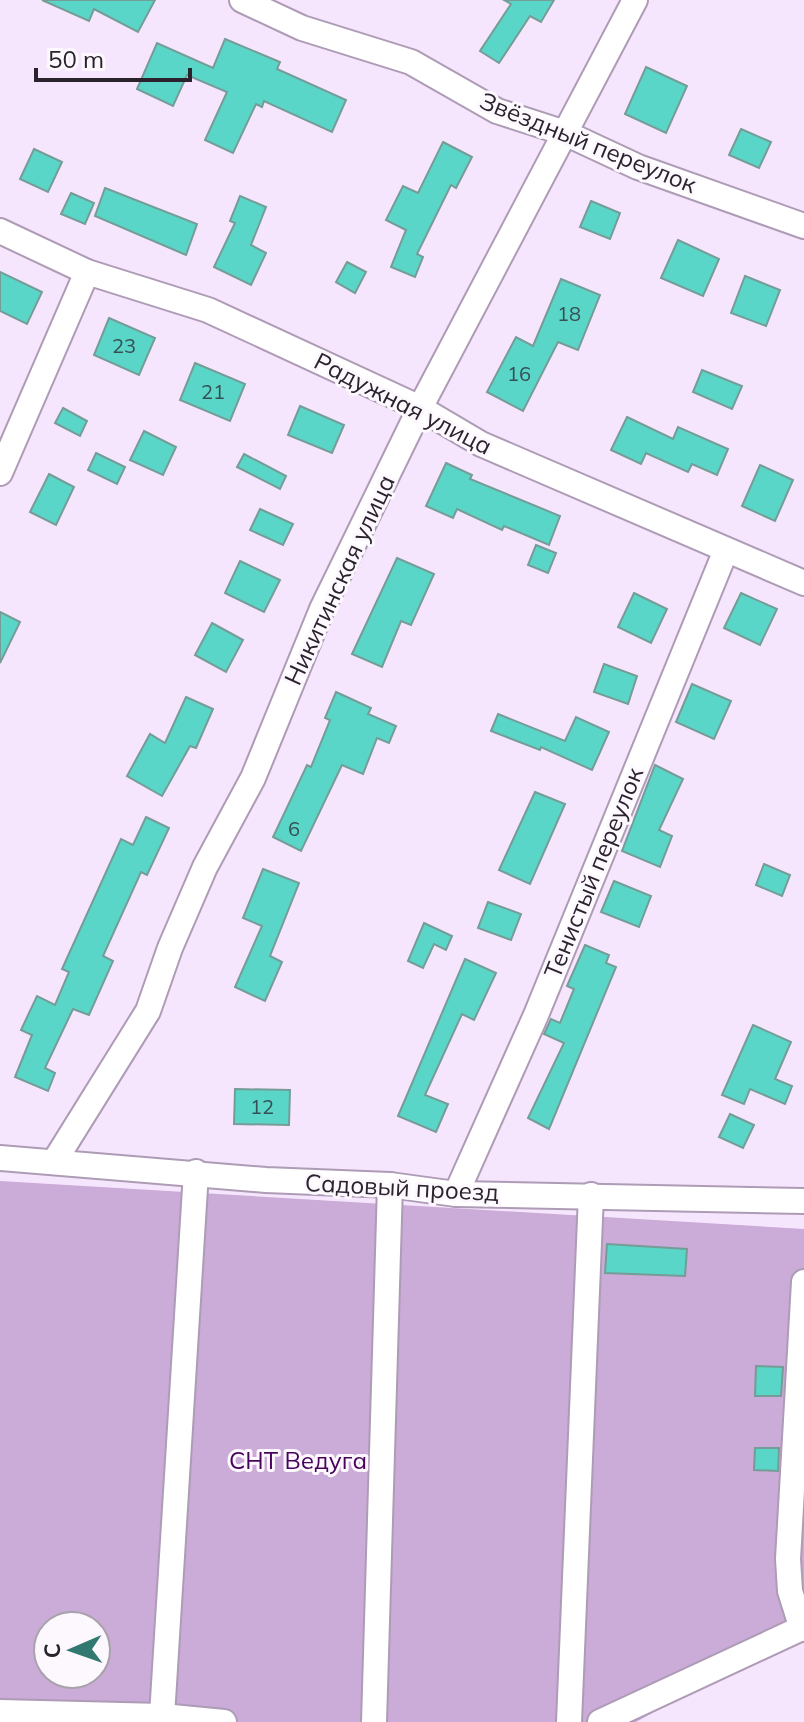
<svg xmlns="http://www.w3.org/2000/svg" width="804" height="1722" viewBox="0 0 804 1722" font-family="Mulish,sans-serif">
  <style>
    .green { fill: #cbabd7; fill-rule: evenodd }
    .building { fill: #5ad6c9; stroke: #759c97; stroke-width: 2 }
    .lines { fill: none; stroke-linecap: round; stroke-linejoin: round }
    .minor-casing { stroke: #ae9bb6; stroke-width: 28 }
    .minor { stroke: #fff; stroke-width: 24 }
    .labels { text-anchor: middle; stroke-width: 6; stroke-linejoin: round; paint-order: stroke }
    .number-label { font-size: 20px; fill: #364f54 }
    .street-label { font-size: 24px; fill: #2a222d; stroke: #fcf8fe }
    .park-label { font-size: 24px; fill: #48035b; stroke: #fcf8fe }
  </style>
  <rect width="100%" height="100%" fill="#f6e6fd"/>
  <path class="green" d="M0,1181L804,1229V1628L636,1722H0ZM48,1626H96V1674H48Z"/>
  <g class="building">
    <polygon points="42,0 155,0 138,32 94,9 89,21"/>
    <polygon points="504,0 554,0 541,22 530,16 499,63 480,51 511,4"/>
    <polygon points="225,39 280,62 277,69 346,100 332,132 264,101 262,107 256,104 233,153 205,140 227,92 187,75 173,106 137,89 157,43 213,68"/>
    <polygon points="646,67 687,86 666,133 625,114"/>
    <polygon points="741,129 771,142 759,168 729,155"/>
    <polygon points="443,142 472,157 456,188 451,185 417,254 423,257 415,277 391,267 406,230 386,220 403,186 418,193"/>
    <polygon points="34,149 62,162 48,192 20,179"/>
    <polygon points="105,188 197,224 186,255 95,216"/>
    <polygon points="71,193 94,203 85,224 61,214"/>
    <polygon points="240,196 266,207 251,245 266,253 251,285 214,267 235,223 230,221"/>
    <polygon points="591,201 620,213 610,239 580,227"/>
    <polygon points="678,240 719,259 703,296 661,278"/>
    <polygon points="347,262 366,272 355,293 336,282"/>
    <polygon points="0,272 42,292 27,324 0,311"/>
    <polygon points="745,276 780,290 766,326 731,313"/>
    <polygon points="561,279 600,295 578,350 558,342 523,411 487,392 516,337 533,346"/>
    <polygon points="109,318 155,338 139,375 94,355"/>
    <polygon points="195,363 245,384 230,421 180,400"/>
    <polygon points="702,370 742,386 732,409 693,392"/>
    <polygon points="300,406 344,425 332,453 288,435"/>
    <polygon points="63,408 87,421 80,436 55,423"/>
    <polygon points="627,417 673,439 678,427 728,449 717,475 692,464 688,472 646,453 641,464 611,450"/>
    <polygon points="144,431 176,447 163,475 130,460"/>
    <polygon points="96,453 125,467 117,484 88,470"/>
    <polygon points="244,454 286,476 280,489 237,467"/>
    <polygon points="446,463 472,475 470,479 560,516 549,545 504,526 502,530 457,509 453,518 426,506"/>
    <polygon points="760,465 793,480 775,521 742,506"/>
    <polygon points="49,474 74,487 56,525 30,512"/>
    <polygon points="260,509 293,524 283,545 250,530"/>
    <polygon points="536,545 556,553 548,573 528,565"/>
    <polygon points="397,558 434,574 411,625 401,621 382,667 352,654"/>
    <polygon points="240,561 280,580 264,612 225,593"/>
    <polygon points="634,593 667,609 651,643 618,627"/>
    <polygon points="741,593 777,609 760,645 724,628"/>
    <polygon points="0,612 20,622 0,663"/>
    <polygon points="212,623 243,640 226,672 195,655"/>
    <polygon points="604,664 637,676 628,704 594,692"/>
    <polygon points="692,684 731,701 714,739 676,722"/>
    <polygon points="336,692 371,708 368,714 396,726 389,743 377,738 363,774 342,765 301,851 273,837 307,765 311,767 330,720 325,718"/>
    <polygon points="186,697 213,709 196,748 190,746 162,796 127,776 150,734 165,743"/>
    <polygon points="498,714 565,741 576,717 609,732 592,770 541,747 540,750 491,731"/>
    <polygon points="655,765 683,779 659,830 672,836 660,867 622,851"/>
    <polygon points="535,792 565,804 530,884 499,870"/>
    <polygon points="146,817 169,828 147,875 141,872 103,956 113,961 89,1015 73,1009 45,1068 55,1073 48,1091 15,1077 32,1035 21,1030 37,996 55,1005 69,972 62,969 121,839 133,845"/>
    <polygon points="764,864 790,875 782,896 756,885"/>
    <polygon points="263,869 299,883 270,956 282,962 265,1001 235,987 262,926 243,918"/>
    <polygon points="614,881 651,896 639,927 601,912"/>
    <polygon points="488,902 521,914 511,940 478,928"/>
    <polygon points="424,923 452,936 446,950 434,944 423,968 408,961"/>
    <polygon points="585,945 609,955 606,963 616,967 549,1129 528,1118 564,1043 544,1034 551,1019 560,1023 574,989 567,986"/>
    <polygon points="465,959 496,973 474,1020 462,1014 425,1095 448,1104 436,1132 398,1116"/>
    <polygon points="753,1025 791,1042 775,1079 792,1086 785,1104 750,1089 744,1104 722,1095"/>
    <polygon points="235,1089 290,1090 289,1125 234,1124"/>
    <polygon points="730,1114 754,1125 743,1148 719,1137"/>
    <polygon points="607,1244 687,1249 685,1276 605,1273"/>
    <polygon points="756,1366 783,1367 781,1396 755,1396"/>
    <polygon points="755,1448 779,1448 778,1471 754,1470"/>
  </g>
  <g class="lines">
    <g class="minor-casing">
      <g id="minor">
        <polyline points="242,0 302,28 411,62 497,111 565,133 638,167 804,226"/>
        <polyline points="0,231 87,272 208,310 420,408 481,444 804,583"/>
        <polyline points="0,473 87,272"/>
        <polyline points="0,1158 266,1180 390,1185 456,1194 804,1201"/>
        <polyline points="54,1162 148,1011 170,948 205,867 253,778 322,609 420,408 635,0"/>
        <polyline points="456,1194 536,1015 726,550"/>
        <polyline points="802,1629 790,1591 788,1559 804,1282"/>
        <polyline points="0,1712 162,1716 224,1722"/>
        <polyline points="162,1716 196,1172"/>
        <polyline points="374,1722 390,1185"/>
        <polyline points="569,1722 591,1195"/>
        <polyline points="600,1722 804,1627"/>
      </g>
    </g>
    <use href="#minor" class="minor"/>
  </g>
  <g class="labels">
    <g class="number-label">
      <text x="569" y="321">18</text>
      <text x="124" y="353">23</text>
      <text x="519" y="381">16</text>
      <text x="213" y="399">21</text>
      <text x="294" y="836">6</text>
      <text x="262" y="1114">12</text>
    </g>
    <g class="street-label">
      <text transform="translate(588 143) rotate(22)" y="8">Звёздный переулок</text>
      <text transform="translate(403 404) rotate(27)" y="8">Радужная улица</text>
      <text transform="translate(340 580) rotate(-65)" y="8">Никитинская улица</text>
      <text transform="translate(594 873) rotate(-68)" y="8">Тенистый переулок</text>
      <text transform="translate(402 1188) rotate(3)" y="8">Садовый проезд</text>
    </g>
    <g class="park-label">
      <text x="298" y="1469">СНТ Ведуга</text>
    </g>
  </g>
  <g transform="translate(72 1650) rotate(268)"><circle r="38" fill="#fcf8fe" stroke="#a8a2aa" stroke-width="2"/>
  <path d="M0-6L14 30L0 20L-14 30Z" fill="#307870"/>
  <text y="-12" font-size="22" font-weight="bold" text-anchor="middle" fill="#2a222d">С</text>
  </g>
  <path d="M36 68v12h154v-12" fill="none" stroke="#2a222d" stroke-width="4"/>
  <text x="48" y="68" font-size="24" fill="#2a222d" stroke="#fcf8fe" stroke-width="6" paint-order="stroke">50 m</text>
</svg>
